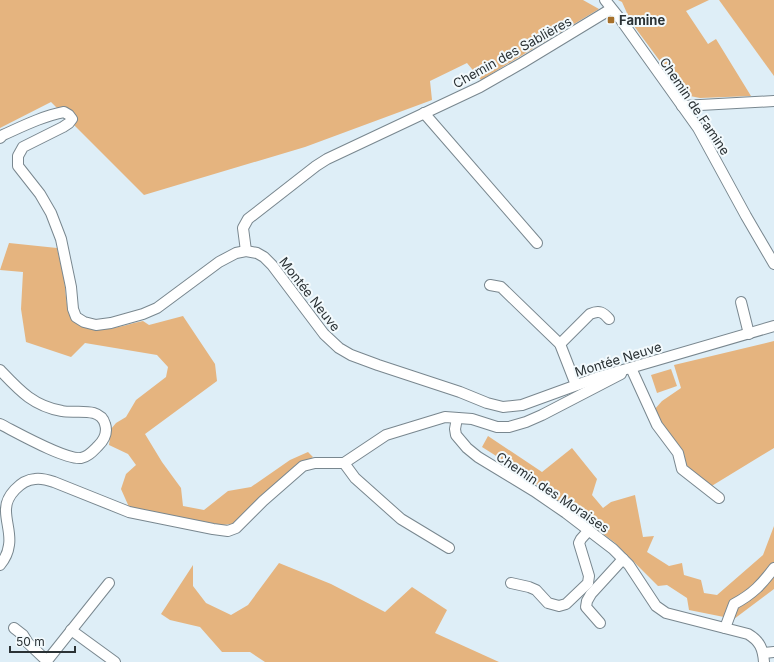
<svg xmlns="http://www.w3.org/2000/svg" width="774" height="662" viewBox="0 0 774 662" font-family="Inter,sans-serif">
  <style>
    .green { fill: #e5b47f }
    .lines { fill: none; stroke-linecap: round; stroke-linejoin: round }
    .minor-casing { stroke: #79878f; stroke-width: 12 }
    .minor { stroke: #fff; stroke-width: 10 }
    .poi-dot { fill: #a6702b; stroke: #f3fafd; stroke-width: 1.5 }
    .labels { text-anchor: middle; stroke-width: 4; stroke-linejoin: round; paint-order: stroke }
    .poi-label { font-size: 13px; font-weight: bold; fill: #2b3235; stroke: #f3fafd; text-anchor: start }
    .street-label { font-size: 13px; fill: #2b3235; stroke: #f3fafd }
  </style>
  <rect width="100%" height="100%" fill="#deeef7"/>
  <g class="green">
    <polygon points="0,0 583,0 599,9 481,80 467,63 430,81 432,100 305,147 144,195 51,102 0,128"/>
    <polygon points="618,0 709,0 686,11 708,44 716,39 751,96 700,98 685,95 631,22 622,2"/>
    <polygon points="719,0 774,0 774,76"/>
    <path d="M9,243L57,248C59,258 62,268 64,278C68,310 64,332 107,329C119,328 131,323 143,321L149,325L183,316L215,364L217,381L145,434L162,462L181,488L183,506L204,510L228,491L251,487L290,460L308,452L313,457L295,468L232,524L222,525L129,507L121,489L126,474L136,465L128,454L109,445L111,429L116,423L126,417L136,400L166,377L168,367L157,355L85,343L71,357L26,342L21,309L23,272L0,270Z"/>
    <polygon points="774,341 774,448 710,487 687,468 684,454 662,427 654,410 662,401 681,388 674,365"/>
    <polygon points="671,369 677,386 657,393 651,375"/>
    <polygon points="488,436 542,472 572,448 597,479 592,495 603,508 611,502 635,495 643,537 654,536 647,552 669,566 682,563 684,575 701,580 704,593 717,595 763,555 774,526 774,589 734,619 689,610 687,598 667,585 658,586 614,542 509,464 482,447"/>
    <polygon points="279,563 331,584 385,612 412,587 447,610 435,633 499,662 265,662 250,652 222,652 200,627 170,620 161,614 193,565 193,586 206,603 231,615 248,605"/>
  </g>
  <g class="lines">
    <g class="minor-casing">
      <g id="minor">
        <polyline points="605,0 621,20 698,128 746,216 774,264"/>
        <polyline points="682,106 774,101"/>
        <polyline points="424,113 537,243"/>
        <path d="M0,138L3,135C23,126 43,116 64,112L69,115L72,119L69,123L63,127L23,147L18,156V166L40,194L51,213L61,239L71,287L73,309L76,317L84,322L96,325L111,323L143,314L157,308L219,262L236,253L246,251L257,253L264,257L272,265L324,334L339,348L351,355L378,365L460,392L487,403L503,407L522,405L599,377L774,326"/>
        <polyline points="246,251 243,228 248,219 316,166 327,159 480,87 522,63 611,9"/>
        <polyline points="490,285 501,287 560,344 576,385"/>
        <polyline points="741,302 749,334"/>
        <path d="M560,344L590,314C599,310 603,312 609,319"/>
        <polyline points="631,368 657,425 678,453 682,469 719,498"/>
        <path d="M0,370C19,390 33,406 62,411C75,414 100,406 105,424C108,433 104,440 98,446C93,451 88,457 81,458C65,460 16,432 0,424"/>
        <path d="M457,418L455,429L456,435L467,448L478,457L534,491L566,513L613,549L629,565L656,606L666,613L748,634C760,641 763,649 764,662"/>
        <polyline points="344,463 355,478 401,519 449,548"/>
        <path d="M0,565C5,559 8,553 9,545C11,534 6,522 6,511C5,496 21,480 35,479C42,478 48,480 54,482L129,512L213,529L228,531L236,528L263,501L303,466L315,463H344L386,435L445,417L472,419L497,427H509L526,422L542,415L621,374"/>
        <polyline points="511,583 529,587 536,590 548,603 559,606 566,604 588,583 589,576 579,543 581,539 589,530"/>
        <polyline points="600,623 586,607 587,601 591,594 623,559"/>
        <polyline points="14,628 23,635 28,643 47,661"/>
        <path d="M725,628L734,604C753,594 762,584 774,568"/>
        <polyline points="71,630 115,662"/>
        <polyline points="764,653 774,652"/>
        <polyline points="46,662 109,583"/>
      </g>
    </g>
    <use href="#minor" class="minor"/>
  </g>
  <rect class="poi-dot" x="607" y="16" width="8" height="8" rx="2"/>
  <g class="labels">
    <g class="poi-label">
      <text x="619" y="25">Famine</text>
    </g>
    <g class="street-label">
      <text transform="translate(512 52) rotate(-29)" y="5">Chemin des Sablières</text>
      <text transform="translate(695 106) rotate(56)" y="5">Chemin de Famine</text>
      <text transform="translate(310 294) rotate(52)" y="5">Montée Neuve</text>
      <text transform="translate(618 359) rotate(-17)" y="5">Montée Neuve</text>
      <text transform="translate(553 492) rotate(34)" y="5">Chemin des Moraises</text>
    </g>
  </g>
  <path d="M10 646v6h65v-6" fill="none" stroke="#2b3235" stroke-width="2"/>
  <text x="16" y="646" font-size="12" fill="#2b3235" stroke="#f3fafd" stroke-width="3" paint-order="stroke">50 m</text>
</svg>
